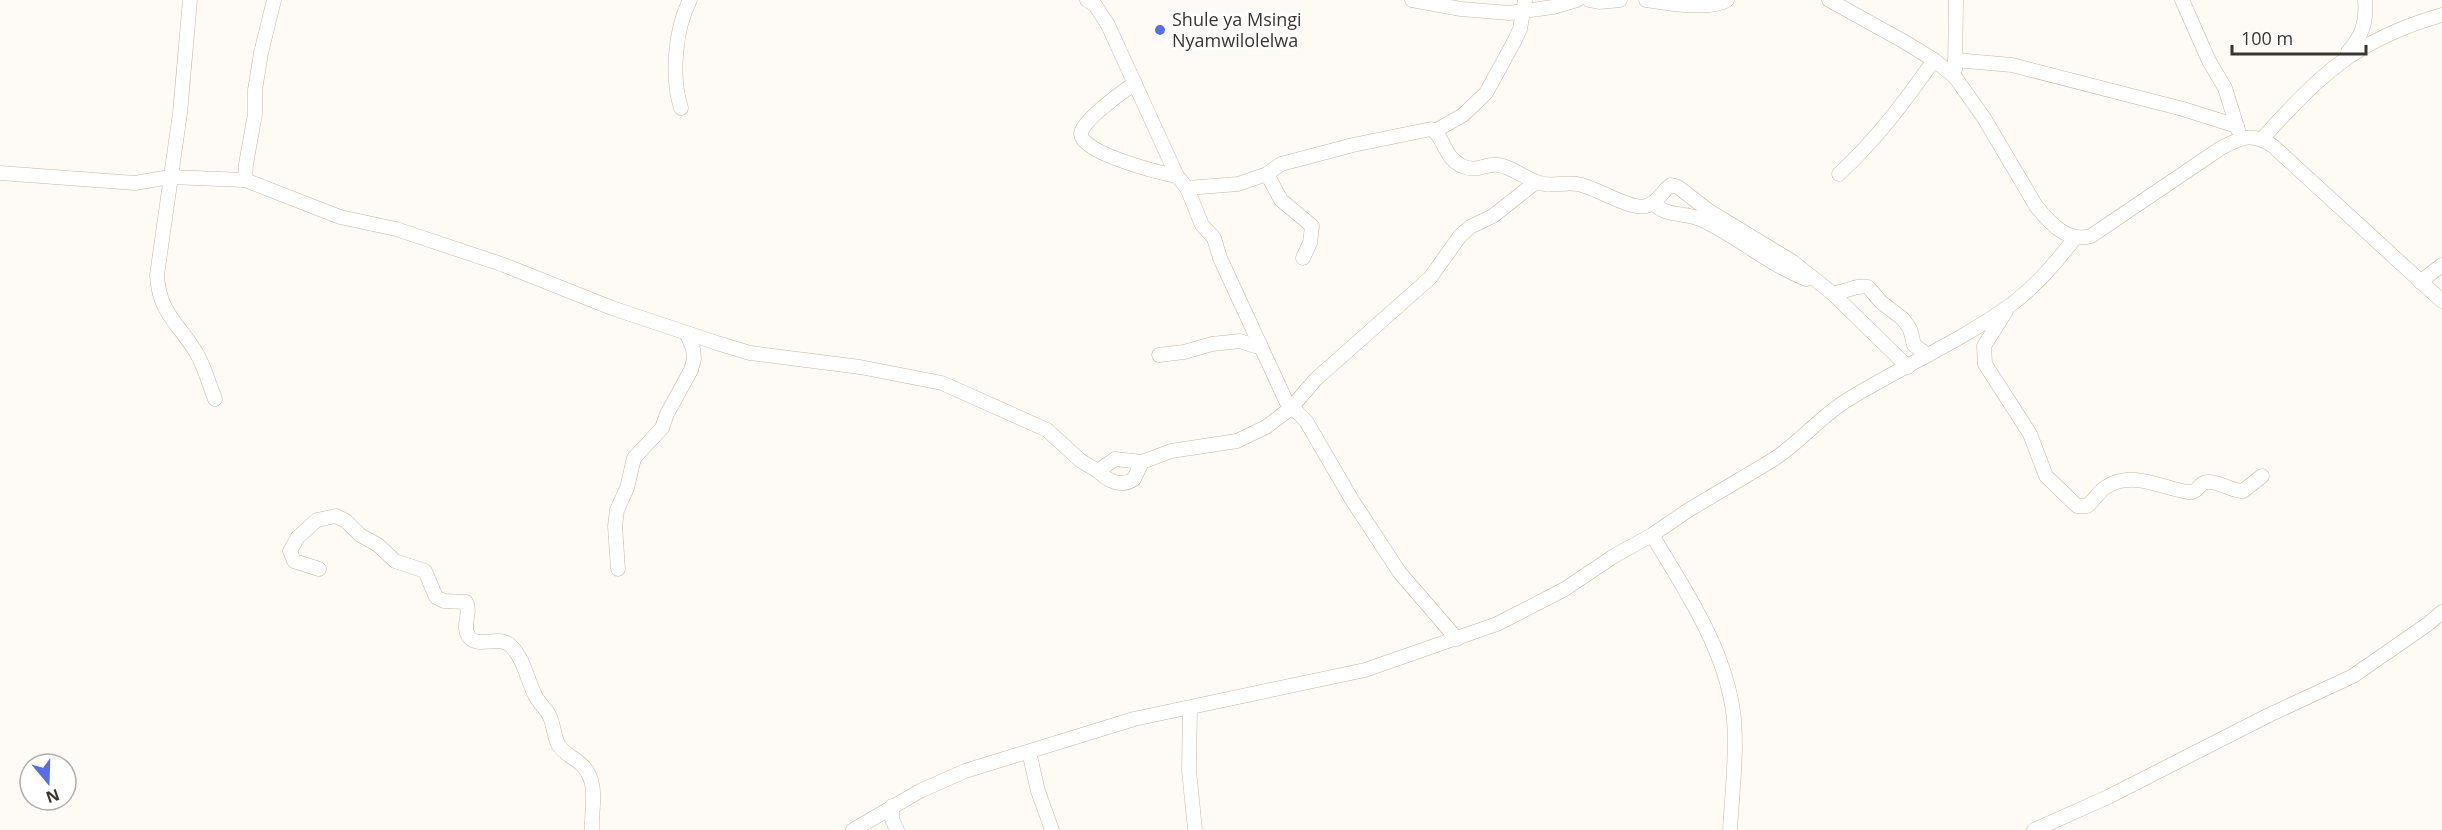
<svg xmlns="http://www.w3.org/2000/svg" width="2442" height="830" viewBox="0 0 2442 830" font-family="'Open Sans',sans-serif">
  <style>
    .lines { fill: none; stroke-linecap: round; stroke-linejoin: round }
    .minor-casing { stroke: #c7b6a6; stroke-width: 15 }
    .minor { stroke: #fff; stroke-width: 14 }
    .poi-dot { fill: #586ee4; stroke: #fff; stroke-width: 2 }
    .labels { text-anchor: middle; stroke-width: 6; stroke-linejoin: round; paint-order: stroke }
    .poi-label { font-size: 18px; fill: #3c352f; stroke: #fff; text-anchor: start }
  </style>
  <rect width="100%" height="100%" fill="#fefaf6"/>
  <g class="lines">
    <g class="minor-casing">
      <g id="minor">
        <path d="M190,0L180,113L157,275C159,314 179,323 197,354C205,368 209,384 215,399"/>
        <polyline points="1087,0 1095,5 1108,25 1177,176 1187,188 1202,225 1214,238 1220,258 1286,401 1306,421 1352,500 1400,573 1457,639"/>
        <polyline points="1412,0 1461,9 1509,13 1553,7 1577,0"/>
        <polyline points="1589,0 1599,2 1620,0"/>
        <path d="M1646,0C1666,3 1710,11 1727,0"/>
        <path d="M1829,0L1903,41L1934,60L1955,77L1984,118L2036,206C2050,223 2067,243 2091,236L2221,148C2242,137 2252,132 2273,146L2442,301"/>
        <polyline points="2182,0 2209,61 2225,88 2238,130"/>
        <path d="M2348,52C2362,36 2367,22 2365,0"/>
        <polyline points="1955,60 2012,65 2183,109 2237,126"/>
        <polyline points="1955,70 1956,0"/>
        <path d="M1135,83C1125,90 1080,122 1081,134C1081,153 1160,173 1177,176"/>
        <path d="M681,108C671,77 675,29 690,0"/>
        <polyline points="1435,131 1463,115 1486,93 1515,40 1520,29 1525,0"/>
        <path d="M2262,139C2321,74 2355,40 2442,15"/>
        <polyline points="0,173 135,183 170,177 245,180 340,217 396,229 504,265 612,308 717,343 750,353 860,367 942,383 1047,430 1081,461 1098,471 1115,459 1142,462 1171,451 1237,441 1266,427 1291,408 1316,379 1430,278 1460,236 1470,227 1493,216 1536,182"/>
        <polyline points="1267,174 1281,200 1312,226 1310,243 1303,258"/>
        <path d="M1839,174C1876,140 1905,101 1934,60"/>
        <polyline points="245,180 246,164 255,114 255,90 261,53 274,0"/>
        <path d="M1187,188L1238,184L1267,174L1281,164L1353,145L1431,129C1445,137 1443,157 1462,166C1478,173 1484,163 1498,165C1513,167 1525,179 1540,183C1552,187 1564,182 1577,184C1594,186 1629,210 1646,206C1657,204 1662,191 1671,185L1678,187L1709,211L1793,262L1832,293C1845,293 1856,284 1868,287L1881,302L1903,319L1910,329L1914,345L1928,355"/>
        <path d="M1653,203C1666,217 1683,212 1700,219C1737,236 1768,264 1806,279"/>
        <polyline points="2420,282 2442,265"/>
        <polyline points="1832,293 1908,367"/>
        <path d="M2006,311L1984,346L1985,364L2030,434L2046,476L2077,506H2087C2094,501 2098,492 2106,487C2133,470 2161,488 2188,492C2198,494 2199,482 2207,482C2219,481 2231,491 2243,491L2262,476"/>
        <polyline points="1159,355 1184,352 1212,344 1240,341 1255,346 1260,344"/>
        <path d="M1098,471C1108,481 1121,488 1134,479L1142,462"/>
        <path d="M1652,535C1686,592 1727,651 1734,719C1737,756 1732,794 1730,830"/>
        <path d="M319,569L294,561L290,551L298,537L317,520L336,516L346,521L360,535L378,545L395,561L425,571L436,597L444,601L466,602C472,613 461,625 469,637C479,649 499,634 511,646C524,659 527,679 535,695C539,704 547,709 550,717C554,726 554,736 558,744C565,758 584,758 591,780C596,796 591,814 592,830"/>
        <polyline points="618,569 615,526 617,510 627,488 634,458 662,428 667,414 691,370 694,359 693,349 687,334"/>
        <polyline points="1190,708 1189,770 1195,830"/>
        <polyline points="1029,752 1038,791 1052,830"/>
        <polyline points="892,806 892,819 897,830"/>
        <path d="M853,830L920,791L965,771L1134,719L1365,670L1497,624L1565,589L1614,556L1652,535L1687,511L1771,461C1799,444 1820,416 1849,399C1903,366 1961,341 2012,304C2037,285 2056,263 2075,238"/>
        <polyline points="2034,830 2108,797 2269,715 2353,676 2428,624 2442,612"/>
      </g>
    </g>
    <use href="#minor" class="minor"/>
  </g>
  <circle class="poi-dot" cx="1160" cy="30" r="6"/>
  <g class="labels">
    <g class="poi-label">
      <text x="1172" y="26">Shule ya Msingi<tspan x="1172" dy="21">Nyamwilolelwa</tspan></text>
    </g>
  </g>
  <g transform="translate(48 782) rotate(161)"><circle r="28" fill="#ffffff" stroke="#b1aeac" stroke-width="1.5"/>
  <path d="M0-4.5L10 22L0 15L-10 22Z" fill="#586ee4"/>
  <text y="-9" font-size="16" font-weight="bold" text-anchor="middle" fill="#3c352f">N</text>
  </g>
  <path d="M2232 45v9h134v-9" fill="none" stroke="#3c352f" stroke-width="3"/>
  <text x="2241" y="45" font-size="18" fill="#3c352f" stroke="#ffffff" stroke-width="4.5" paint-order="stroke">100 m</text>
</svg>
